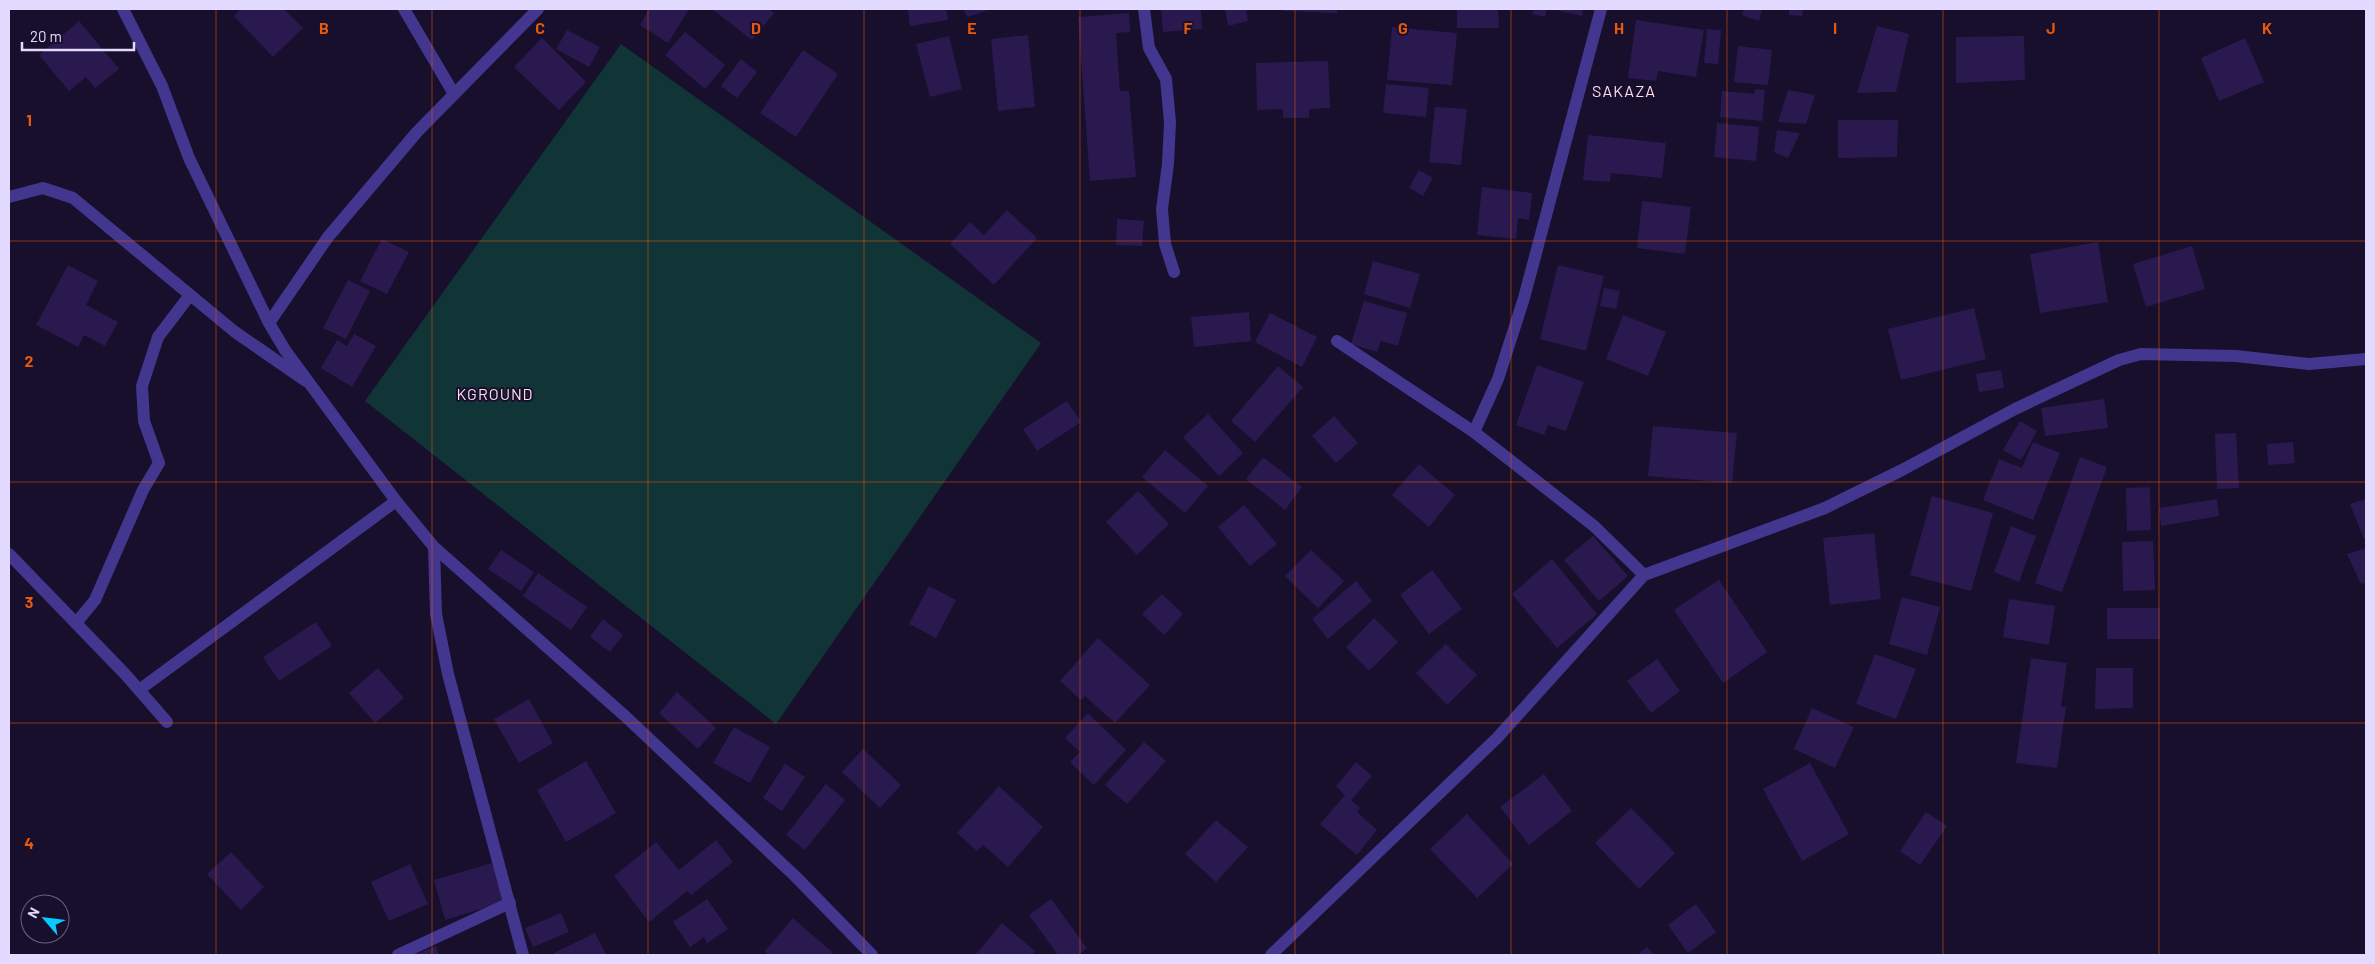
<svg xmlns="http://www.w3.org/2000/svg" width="2375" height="964" viewBox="0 0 2375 964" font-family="Barlow,sans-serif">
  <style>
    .green { fill: #113437 }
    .building { fill: #2a194f }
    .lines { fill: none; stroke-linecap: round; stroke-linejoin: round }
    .service { stroke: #43368f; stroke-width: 12 }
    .minor { stroke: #43368f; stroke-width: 12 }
    .tertiary { stroke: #43368f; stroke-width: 12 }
    .grid { fill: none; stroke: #e8590c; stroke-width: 1; stroke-opacity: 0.55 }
    .labels { text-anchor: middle; stroke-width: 4; stroke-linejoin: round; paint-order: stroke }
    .quarter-label { font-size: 16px; letter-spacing: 1px; fill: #ffdcef; stroke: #170f2c }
    .grid-label { font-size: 16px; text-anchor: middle; font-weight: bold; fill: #e8590c; stroke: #170f2c; stroke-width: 4; stroke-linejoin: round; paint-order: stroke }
  </style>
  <rect width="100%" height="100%" fill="#170f2c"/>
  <polygon class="green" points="621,44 1041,343 776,724 365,401"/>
  <g class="building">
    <polygon points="241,9 284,9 303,28 273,57 234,16"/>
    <polygon points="649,9 689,9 668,43 640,25"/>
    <polygon points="712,9 769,9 774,13 752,40"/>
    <polygon points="908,9 946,9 948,20 910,26"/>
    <polygon points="964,9 992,9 967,17"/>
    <polygon points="1161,9 1201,9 1202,29 1163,32"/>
    <polygon points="1225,9 1246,9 1248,21 1228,26"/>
    <polygon points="1283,9 1338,9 1337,13 1283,11"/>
    <polygon points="1457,9 1498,9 1499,28 1457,28"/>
    <polygon points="1534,9 1547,9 1545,17 1532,14"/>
    <polygon points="1552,9 1583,9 1582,16"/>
    <polygon points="1744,9 1762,9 1759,21 1742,15"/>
    <polygon points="1789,9 1803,9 1802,16 1789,15"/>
    <polygon points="1129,13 1130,32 1116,33 1120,91 1129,91 1136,177 1090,181 1078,17"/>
    <polygon points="1636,20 1704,30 1696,77 1658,71 1656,81 1628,78"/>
    <polygon points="79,21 119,69 95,88 86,77 69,91 39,55"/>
    <polygon points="1877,26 1909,34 1896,92 1857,93"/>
    <polygon points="1392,27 1457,33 1452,85 1387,80"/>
    <polygon points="1707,29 1721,30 1718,64 1704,63"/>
    <polygon points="567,30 600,47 589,67 556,49"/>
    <polygon points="685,32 725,65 705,89 665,55"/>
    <polygon points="1028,35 1035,107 998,111 991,39"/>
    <polygon points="949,36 962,89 930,97 916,44"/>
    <polygon points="2024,36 2025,80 1956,83 1956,37"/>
    <polygon points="542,38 586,82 559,110 514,67"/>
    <polygon points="2245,38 2264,82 2219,101 2201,58"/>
    <polygon points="1738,46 1772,50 1768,85 1734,82"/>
    <polygon points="803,50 838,74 796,137 760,113"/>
    <polygon points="741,59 757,72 737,98 721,86"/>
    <polygon points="1328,61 1330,108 1309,109 1309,118 1283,118 1283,109 1257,110 1256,63"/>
    <polygon points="1386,84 1429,88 1426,117 1383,113"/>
    <polygon points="1755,89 1765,90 1762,121 1720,117 1722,91 1754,94"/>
    <polygon points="1788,90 1815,95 1806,124 1778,122"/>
    <polygon points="1435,107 1467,109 1461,165 1429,162"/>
    <polygon points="1838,120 1898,120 1897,157 1838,158"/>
    <polygon points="1717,123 1759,127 1756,161 1714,157"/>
    <polygon points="1777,130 1800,133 1788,158 1774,152"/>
    <polygon points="1588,135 1666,143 1662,178 1611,173 1610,182 1583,180"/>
    <polygon points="1419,170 1433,178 1423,196 1409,188"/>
    <polygon points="1482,187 1532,193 1529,220 1518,218 1516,239 1477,235"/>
    <polygon points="1642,201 1691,207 1685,254 1637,248"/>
    <polygon points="1007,210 1037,238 994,285 950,244 970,222 984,235"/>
    <polygon points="1117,219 1144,221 1142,246 1116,245"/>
    <polygon points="382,239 409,252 387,294 360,281"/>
    <polygon points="2098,242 2108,302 2040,313 2030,254"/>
    <polygon points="2192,246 2205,289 2146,307 2133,264"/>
    <polygon points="1373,261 1420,274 1410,308 1364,294"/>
    <polygon points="68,265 98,281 86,305 118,322 105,346 84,335 78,347 36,325"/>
    <polygon points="1558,265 1604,276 1586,351 1540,339"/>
    <polygon points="348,280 370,291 346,339 323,328"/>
    <polygon points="1604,288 1620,291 1616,309 1600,306"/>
    <polygon points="1364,301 1407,313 1398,346 1381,341 1377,352 1351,344"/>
    <polygon points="1974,308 1986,359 1901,380 1888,329"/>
    <polygon points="1249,312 1251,341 1194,347 1191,317"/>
    <polygon points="1270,313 1317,337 1302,367 1255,342"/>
    <polygon points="1623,315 1666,332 1648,376 1606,359"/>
    <polygon points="354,334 376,346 352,387 321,368 337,340 347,346"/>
    <polygon points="1537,365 1584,382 1566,431 1548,425 1544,435 1516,425"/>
    <polygon points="1278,366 1303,387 1255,442 1231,421"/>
    <polygon points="2001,370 2004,388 1979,392 1976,374"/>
    <polygon points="2104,399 2108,428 2045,436 2041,408"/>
    <polygon points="1067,401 1081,422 1037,451 1023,429"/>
    <polygon points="1208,414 1243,453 1219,476 1183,437"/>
    <polygon points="1334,416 1358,443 1336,463 1312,436"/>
    <polygon points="2020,421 2037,431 2021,460 2003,450"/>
    <polygon points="1653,426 1737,433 1732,483 1648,476"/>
    <polygon points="2236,433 2239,488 2217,489 2215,434"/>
    <polygon points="2033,442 2060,453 2033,520 1983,500 1999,459 2022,468"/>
    <polygon points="2293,442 2295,463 2268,465 2267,444"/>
    <polygon points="1165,450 1208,486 1185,513 1142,477"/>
    <polygon points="1263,457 1302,487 1285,510 1246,479"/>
    <polygon points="2080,457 2107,467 2062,592 2035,583"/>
    <polygon points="1419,464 1455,495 1429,527 1392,495"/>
    <polygon points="2150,487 2151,530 2127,531 2126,488"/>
    <polygon points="1138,491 1169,524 1137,555 1106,522"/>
    <polygon points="1932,496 1993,513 1971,591 1910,575"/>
    <polygon points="2217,499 2219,516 2161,526 2159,508"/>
    <polygon points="2366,499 2366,539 2364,539 2350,504"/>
    <polygon points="1244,505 1277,544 1250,566 1218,527"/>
    <polygon points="2011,526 2036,536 2019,582 1994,572"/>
    <polygon points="1874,533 1881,599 1830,605 1823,538"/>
    <polygon points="1593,536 1628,576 1599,601 1564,560"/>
    <polygon points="2153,541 2155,590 2123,591 2122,542"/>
    <polygon points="2366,548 2366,582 2361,584 2347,554"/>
    <polygon points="501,550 534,572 521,591 488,569"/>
    <polygon points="1311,550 1344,581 1318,608 1285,576"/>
    <polygon points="1552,559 1597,614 1557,648 1512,594"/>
    <polygon points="1432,570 1462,609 1429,634 1400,595"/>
    <polygon points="538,573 587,607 571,630 523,596"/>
    <polygon points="1719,580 1767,652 1723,683 1674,610"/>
    <polygon points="1356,581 1372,601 1328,639 1312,619"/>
    <polygon points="929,586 956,600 936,638 909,624"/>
    <polygon points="1162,594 1183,614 1164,635 1142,614"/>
    <polygon points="1902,597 1940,607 1927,655 1889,644"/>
    <polygon points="2009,599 2055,606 2049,645 2003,637"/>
    <rect x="2107" y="608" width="53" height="31"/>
    <polygon points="1374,618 1398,642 1369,671 1346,647"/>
    <polygon points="603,619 623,635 610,652 590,637"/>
    <polygon points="316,622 332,646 279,681 263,657"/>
    <polygon points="1098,638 1150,685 1115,723 1085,696 1081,700 1060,681"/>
    <polygon points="1446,644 1477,675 1447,705 1416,673"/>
    <polygon points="1875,654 1916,669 1896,719 1856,704"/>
    <polygon points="2031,658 2067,663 2061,707 2066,707 2057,768 2016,763"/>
    <polygon points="1657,659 1680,691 1651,713 1627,681"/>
    <polygon points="378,668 404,698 375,723 349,693"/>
    <polygon points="2096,668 2133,668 2133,708 2095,709"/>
    <polygon points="677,692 716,728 698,749 659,713"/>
    <polygon points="529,699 553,743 519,763 494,719"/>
    <polygon points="1812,708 1854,727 1835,768 1794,749"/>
    <polygon points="1088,713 1126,750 1094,785 1070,762 1080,752 1065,738"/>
    <polygon points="734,727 770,747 750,783 713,763"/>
    <polygon points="1144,742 1166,761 1127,804 1105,785"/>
    <polygon points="863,749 901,785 880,808 842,772"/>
    <polygon points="586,761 616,813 566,842 537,790"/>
    <polygon points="1356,762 1372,776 1351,800 1360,808 1357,812 1377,830 1357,855 1320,824 1345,795 1336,786"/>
    <polygon points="1810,763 1849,834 1802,861 1763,789"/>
    <polygon points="785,764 805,777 782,811 763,798"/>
    <polygon points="1544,774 1572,811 1529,845 1500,807"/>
    <polygon points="826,784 845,800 805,850 786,835"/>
    <polygon points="999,786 1043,827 1008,867 983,845 977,851 957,833"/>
    <polygon points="1631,808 1675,853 1639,889 1595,843"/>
    <polygon points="1926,812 1947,826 1920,865 1900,851"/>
    <polygon points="1467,814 1513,864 1477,898 1430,849"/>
    <polygon points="1216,820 1248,847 1216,882 1185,854"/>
    <polygon points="716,840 733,862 691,895 687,891 649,922 614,876 656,842 679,870"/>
    <polygon points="231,852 264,887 241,910 207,874"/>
    <polygon points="492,863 504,902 445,920 434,880"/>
    <polygon points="410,864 428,904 389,921 371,882"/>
    <polygon points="707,899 728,929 707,943 704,937 690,947 673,922"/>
    <polygon points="1051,899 1087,948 1078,955 1058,955 1029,915"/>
    <polygon points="1696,904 1716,932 1688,953 1668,925"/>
    <polygon points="561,913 569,932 533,947 525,928"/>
    <polygon points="793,918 833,953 831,955 769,955 765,951"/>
    <polygon points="1002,923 1035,951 1031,955 975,955"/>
    <polygon points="595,933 606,955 555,955 554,953"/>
    <polygon points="436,946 439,955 413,955"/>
    <polygon points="1647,947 1654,955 1637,955"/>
  </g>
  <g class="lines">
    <g class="service">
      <polyline points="404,9 454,94"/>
      <polyline points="9,554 125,674 167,722"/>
      <polyline points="76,623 95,600 143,490 159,463 144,421 142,386 158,337 190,295"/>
      <polyline points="139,690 396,501"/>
    </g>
    <g class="minor">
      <polyline points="1144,9 1149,48 1166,79 1170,122 1168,164 1162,209 1165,244 1174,272"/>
      <polyline points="9,197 43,188 73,198 235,332 306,381"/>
      <polyline points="269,323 328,237 417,132 538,9"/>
      <polyline points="1337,341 1474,432 1594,526 1644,575"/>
      <polyline points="1474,432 1498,379 1524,298 1601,9"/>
      <polyline points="434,547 436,614 448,674 523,955"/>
      <polyline points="398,955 510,903"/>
      <polyline points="1271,955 1497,738 1644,575 1825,508 1902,470 2015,409 2119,360 2141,354 2236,356 2309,364 2366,359"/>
    </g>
    <polyline class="tertiary" points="123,9 162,86 189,158 269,323 285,350 396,501 434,547 625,716 795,876 872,955"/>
  </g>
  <path class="grid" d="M216,9V955M432,9V955M648,9V955M864,9V955M1080,9V955M1295,9V955M1511,9V955M1727,9V955M1943,9V955M2159,9V955M9,241H2366M9,482H2366M9,723H2366"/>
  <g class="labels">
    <g class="quarter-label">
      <text x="1624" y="97">SAKAZA</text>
      <text x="495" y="400">KGROUND</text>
    </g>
  </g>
  <g class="grid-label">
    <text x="324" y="34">B</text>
    <text x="540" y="34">C</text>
    <text x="756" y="34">D</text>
    <text x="972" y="34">E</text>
    <text x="1188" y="34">F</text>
    <text x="1403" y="34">G</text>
    <text x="1619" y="34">H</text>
    <text x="1835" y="34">I</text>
    <text x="2051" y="34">J</text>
    <text x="2267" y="34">K</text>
    <text x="29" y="126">1</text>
    <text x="29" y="367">2</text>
    <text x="29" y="608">3</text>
    <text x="29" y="849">4</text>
  </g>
  <rect width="2375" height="964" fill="none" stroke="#e2daff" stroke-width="20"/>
  <g transform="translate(45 919) rotate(298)"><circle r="24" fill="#170f2c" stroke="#686080"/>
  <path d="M0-4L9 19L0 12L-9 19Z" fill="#06cbff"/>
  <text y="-8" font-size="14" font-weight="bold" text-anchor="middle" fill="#e2daff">N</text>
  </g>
  <path d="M22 42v8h112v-8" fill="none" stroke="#e2daff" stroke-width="2.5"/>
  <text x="30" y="42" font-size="15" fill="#e2daff" stroke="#170f2c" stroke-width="4" paint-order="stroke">20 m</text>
</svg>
